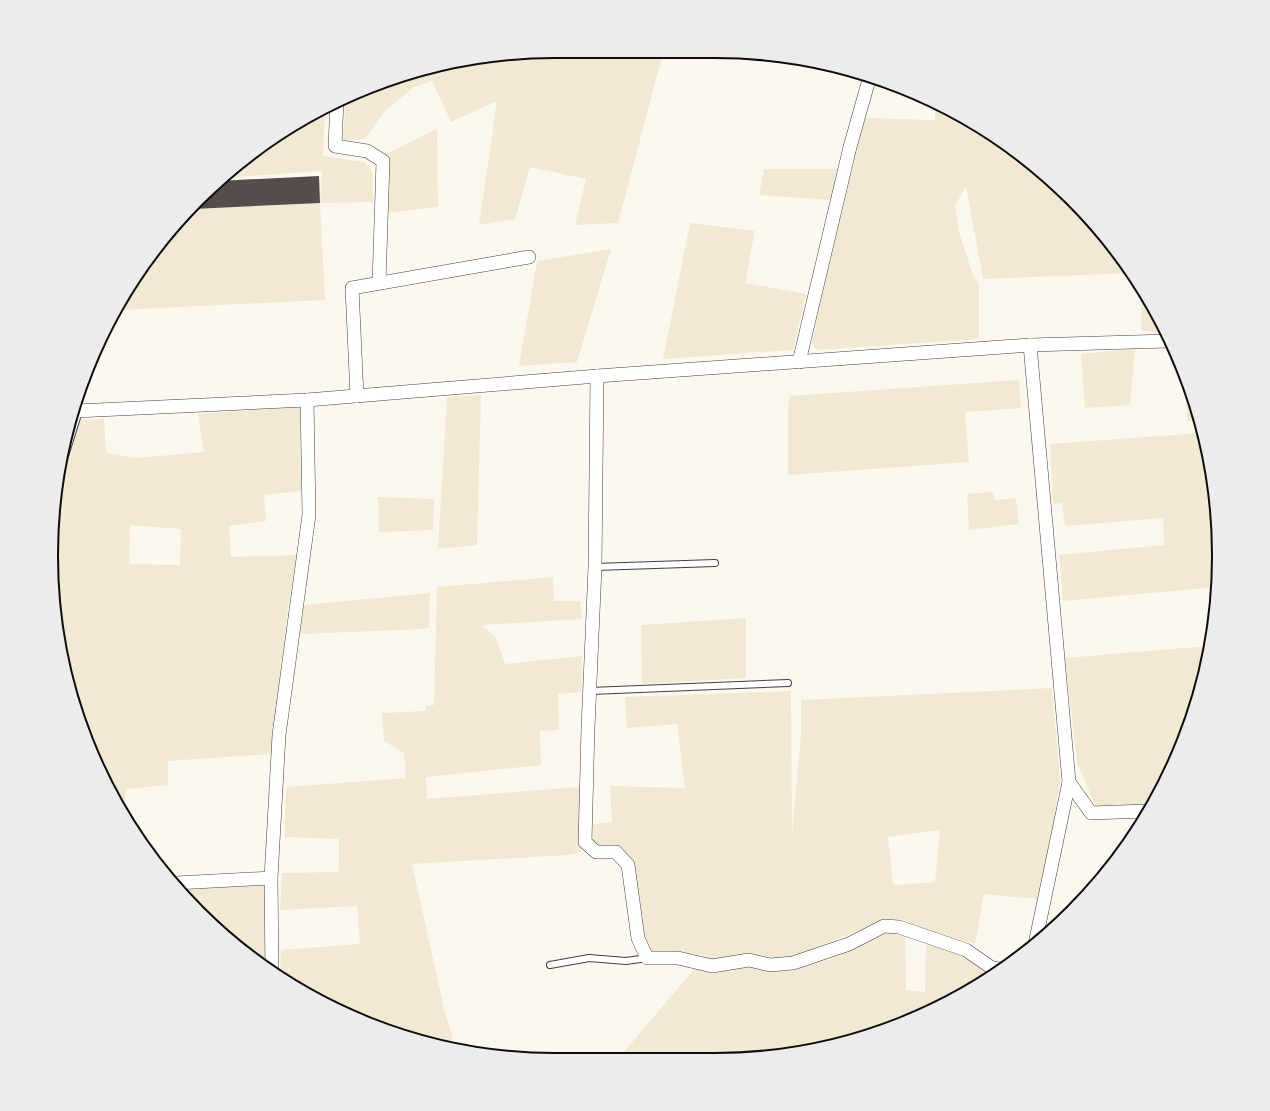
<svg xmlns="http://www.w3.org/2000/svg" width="1270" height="1111" viewBox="0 0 1270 1111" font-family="'Libre Baskerville',serif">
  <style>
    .industrial { fill: #e9e2eb }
    .farmland { fill: #f1e9d1; fill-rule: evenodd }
    .building { fill: #554d4b }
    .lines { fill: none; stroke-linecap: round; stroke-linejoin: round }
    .lane-casing { stroke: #404040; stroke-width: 8 }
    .street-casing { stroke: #404040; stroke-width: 14 }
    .lane { stroke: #fff; stroke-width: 6 }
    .street { stroke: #fff; stroke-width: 13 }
    .rim { fill: none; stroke: #0d0d0d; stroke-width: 2 }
  </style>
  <rect width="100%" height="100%" fill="#fdf8ef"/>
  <polygon class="industrial" points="56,485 61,485 53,558 55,489"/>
  <g class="farmland">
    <polygon points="556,51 663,53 618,223 575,225 586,179 530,167 515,219 479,225 497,101 451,122 432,81 414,87 384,112 365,139 343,140 346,98 425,68"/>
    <polygon points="935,104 967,118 1047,176 1115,248 1131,273 983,279 966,186 955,206 959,232 973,275 979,284 979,339 817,350 812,343 827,270 865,118 935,120"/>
    <polygon points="325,108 323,156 364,162 373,173 373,202 320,203 325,300 120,310 155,249 193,208 320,202 322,171 221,178"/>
    <polygon points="437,129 438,207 387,213 386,154"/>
    <polygon points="764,169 837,169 832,200 759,195"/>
    <polygon points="690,223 755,231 745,283 806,294 793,350 663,359"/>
    <polygon points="611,249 577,362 519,366 537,261"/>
    <polygon points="1142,289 1152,303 1165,333 1141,331"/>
    <polygon points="1135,349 1130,405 1085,408 1081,354"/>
    <polygon points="1185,378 1192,394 1199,421 1187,421"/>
    <polygon points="1019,380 1021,408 965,412 969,462 788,475 788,406 790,396"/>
    <polygon points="481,395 477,545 438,549 447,397"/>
    <path d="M300,407L301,491L264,495L266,521L229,526L231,557L297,555L288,608L271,754L168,761V785L126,789L123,814L119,808L78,717L52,589L53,558L61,485L79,420L104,419L106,453L136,458L204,452L198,414ZM130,525L181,529L180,565L129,564Z"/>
    <polygon points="1201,433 1215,490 1218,587 1063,601 1059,555 1164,545 1163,518 1065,526 1062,503 1053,504 1050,444"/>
    <polygon points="993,492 995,500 1016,498 1019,524 969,530 967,494"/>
    <polygon points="378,497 434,499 433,530 379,532"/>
    <polygon points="553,577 554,601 580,601 582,619 482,625 496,638 505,664 582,656 581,692 558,694 559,730 540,731 541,765 426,777 427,799 579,787 581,852 567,855 412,864 445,1013 453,1038 444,1046 363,1022 280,978 281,950 360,944 357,906 280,910 282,873 338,872 339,867 339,839 285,837 285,812 287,787 406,778 404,753 384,741 382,713 425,711 426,706 434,705 437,587"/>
    <polygon points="430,593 429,627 423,629 300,634 304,605"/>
    <polygon points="746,618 746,678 642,684 641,625"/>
    <polygon points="1208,646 1202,686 1167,779 1150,805 1097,807 1093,800 1077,762 1065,658"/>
    <path d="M1052,688L1060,780L1053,825L1037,899L984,894L975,944L927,930L904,920L887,919L790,958L758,957L712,960L700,955L682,952L650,951L643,938L634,863L619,846H598L592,839L593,824L612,822L610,786L685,788L677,724L627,728L625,697L791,691L792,835L801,734V700ZM940,830L935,882L893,885L888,837Z"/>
    <polygon points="264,885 266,967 199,912 182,890"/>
    <polygon points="887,933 905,936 906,990 925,992 926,942 964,956 988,973 985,979 967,993 876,1033 748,1059 615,1060 630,1045 695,968 748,965 767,970 790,971 830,959"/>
  </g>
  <polygon class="building" points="319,176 320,203 193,209 218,181"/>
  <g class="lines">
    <g class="lane-casing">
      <g id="lane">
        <polyline points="60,472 79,411"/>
        <polyline points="595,567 715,563"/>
        <polyline points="590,691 788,683"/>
        <polyline points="550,965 589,958 626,961 647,958"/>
      </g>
    </g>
    <g class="street-casing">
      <g id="street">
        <polyline points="337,101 335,146 367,151 383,161 379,283"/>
        <polyline points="1030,345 1069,782 1035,944"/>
        <polyline points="799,362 850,147 870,76"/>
        <polyline points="597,376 595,567 588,728 585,842 596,852 616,852 628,865 638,938 647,958 678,958 712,966 749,960 770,965 793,963 849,944 884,926 899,927 966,950 992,968 1000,969"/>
        <polyline points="357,396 352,288 529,257"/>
        <polyline points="76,411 307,400 597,376 1030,345 1168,341"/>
        <polyline points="1069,782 1091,813 1147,811"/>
        <polyline points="176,883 271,878"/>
        <polyline points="272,973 271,878 279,735 309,515 307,400"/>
      </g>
    </g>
    <use href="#lane" class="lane"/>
    <use href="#street" class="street"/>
  </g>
  <path d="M0 0H1270V1111H0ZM555 58H715A497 497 0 0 1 1212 555V556A497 497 0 0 1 715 1053H555A497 497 0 0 1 58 556V555A497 497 0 0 1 555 58Z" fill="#ececec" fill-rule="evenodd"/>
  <path class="rim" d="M555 58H715A497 497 0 0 1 1212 555V556A497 497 0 0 1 715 1053H555A497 497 0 0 1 58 556V555A497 497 0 0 1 555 58Z"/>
</svg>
